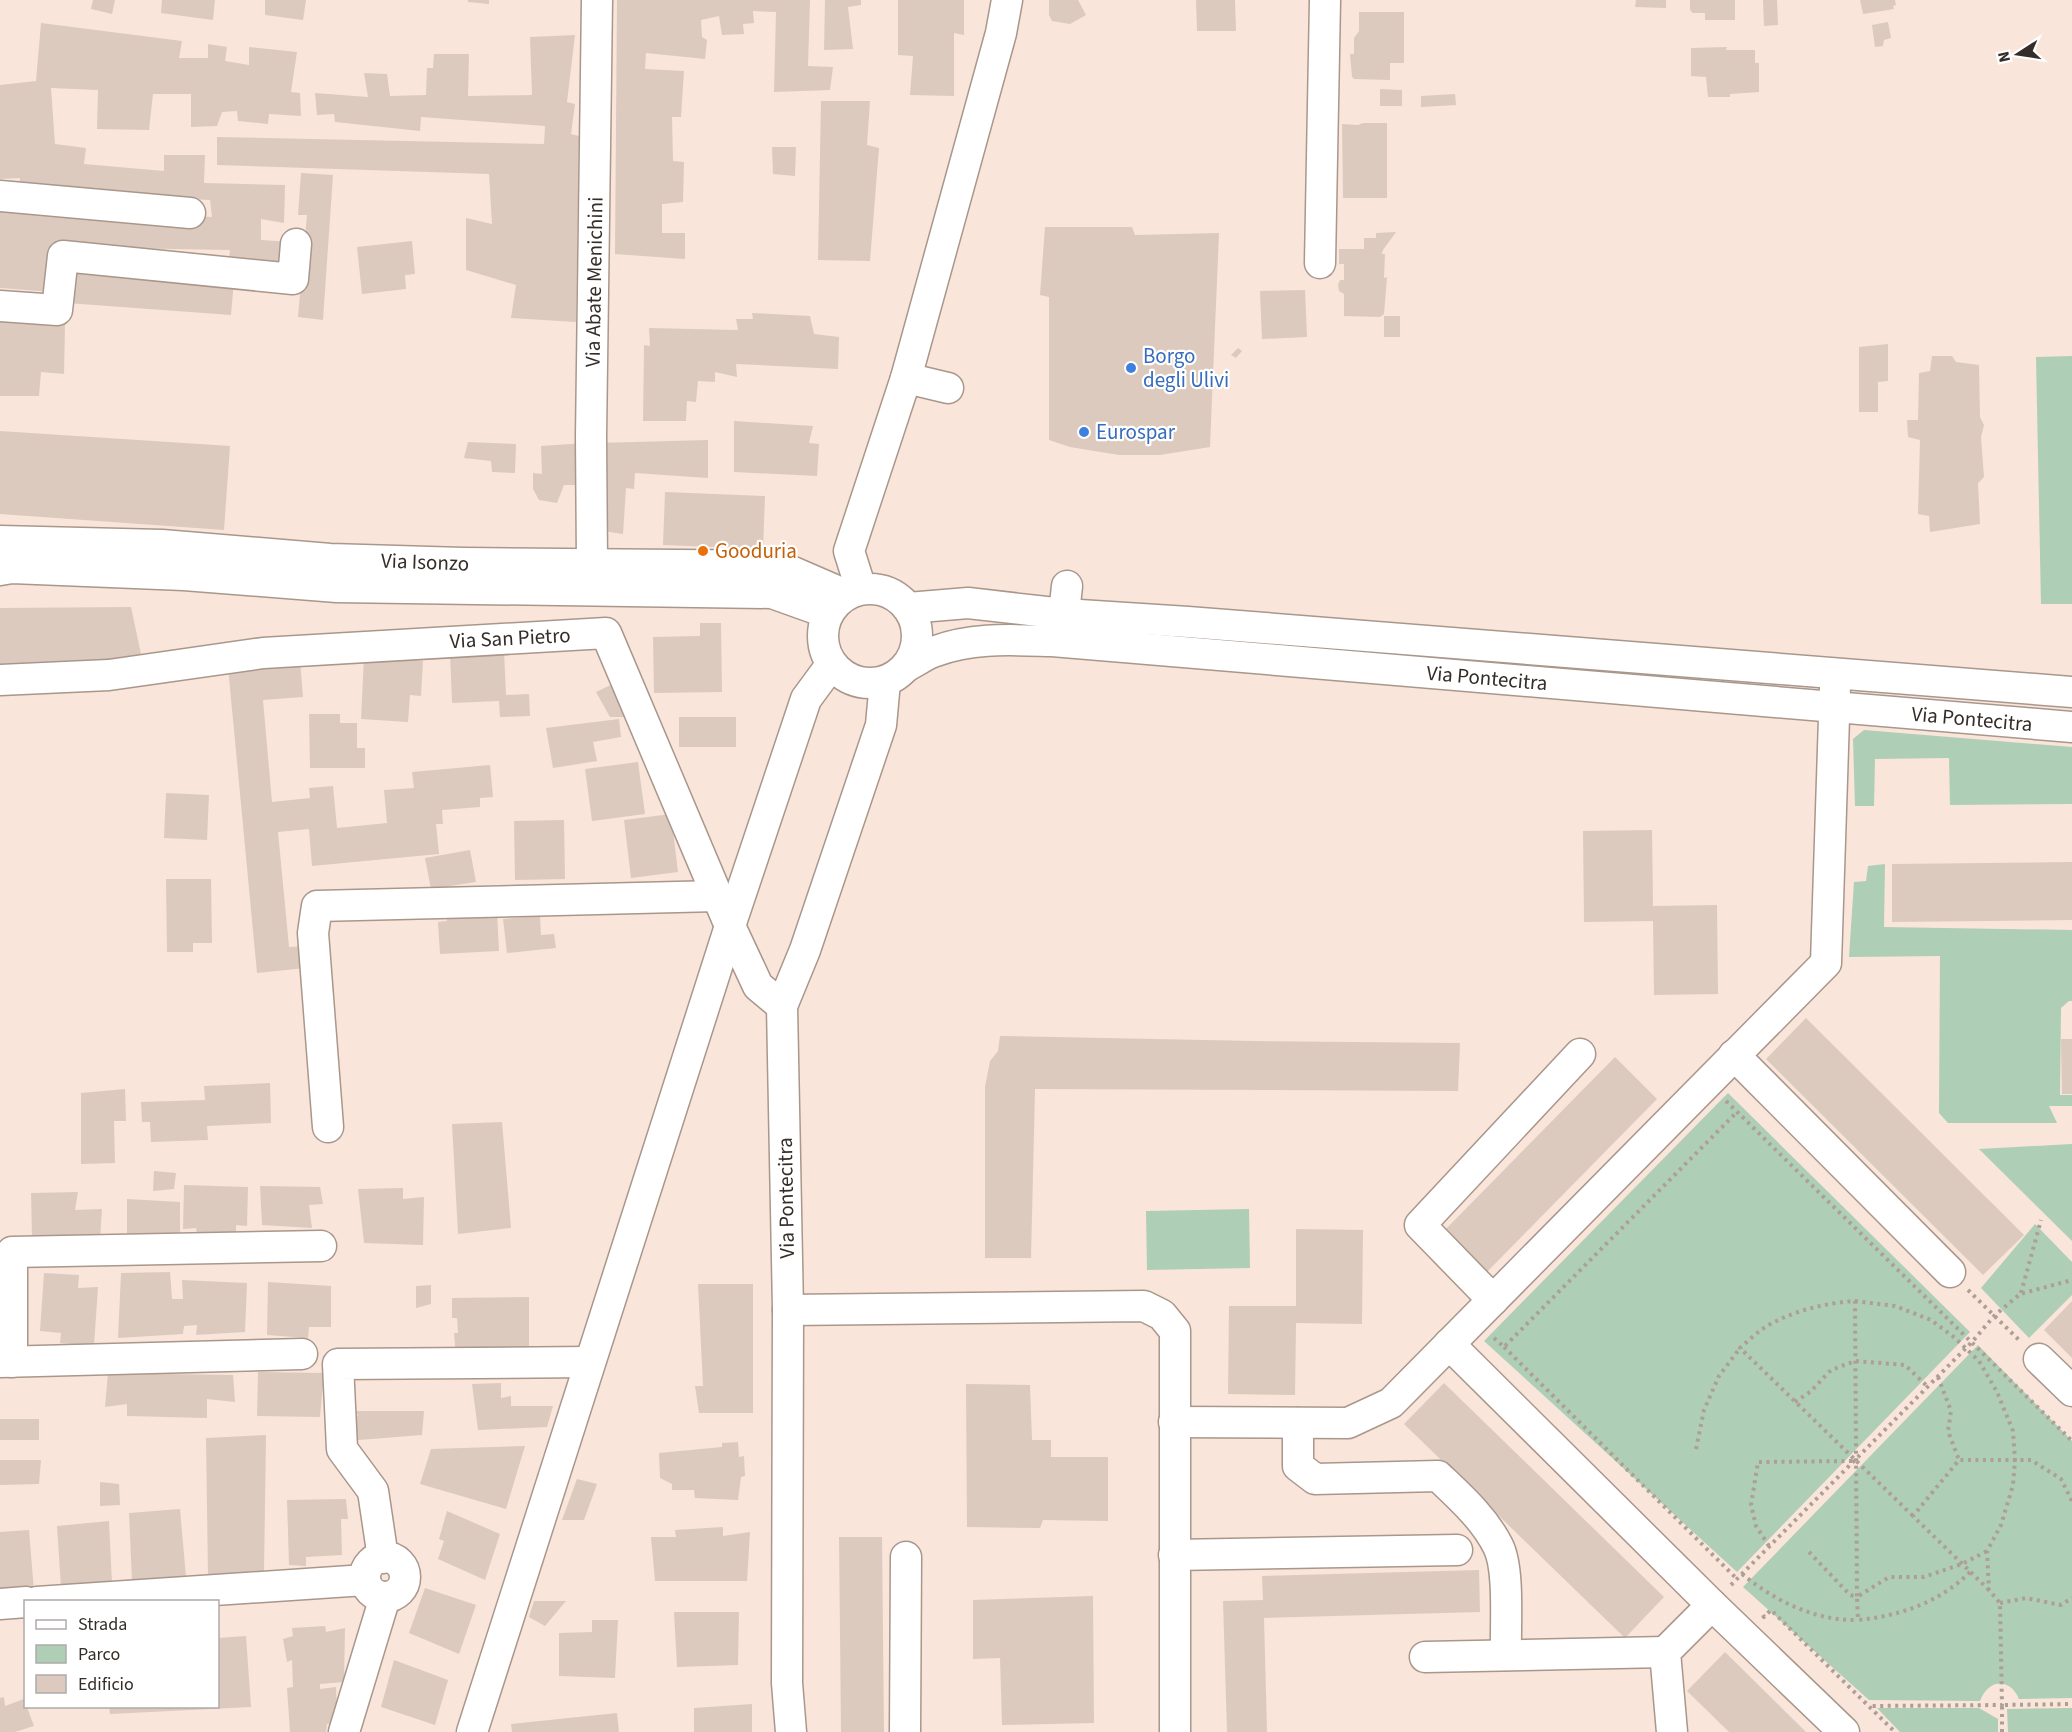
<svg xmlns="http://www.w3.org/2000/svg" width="2072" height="1732" viewBox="0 0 2072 1732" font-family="'Source Sans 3',sans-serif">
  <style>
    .green { fill: #aeceb6 }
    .building { fill: #ddcabf }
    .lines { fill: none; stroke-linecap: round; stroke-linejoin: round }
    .minor-casing { stroke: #a9978c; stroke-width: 33 }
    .path { stroke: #ad9e96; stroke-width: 4; stroke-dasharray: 3 4.5; stroke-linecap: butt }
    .minor { stroke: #fff; stroke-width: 30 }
    .shop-dot { fill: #3f7fe0; stroke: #fff; stroke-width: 2 }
    .food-dot { fill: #e8710a; stroke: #fff; stroke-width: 2 }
    .labels { text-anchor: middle; stroke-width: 4.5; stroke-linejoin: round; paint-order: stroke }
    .street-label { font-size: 21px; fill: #342d29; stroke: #fff }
    .shop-label { font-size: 21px; fill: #366cbe; stroke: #fff; text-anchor: start }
    .food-label { font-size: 21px; fill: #c56008; stroke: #fff; text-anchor: start }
  </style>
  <rect width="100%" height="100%" fill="#f9e5da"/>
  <g class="green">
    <polygon points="2072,356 2072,604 2041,604 2036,357"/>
    <polygon points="1864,730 2072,747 2072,804 1950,805 1949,758 1875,759 1874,806 1855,806 1853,739"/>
    <polygon points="1885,864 1884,927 2072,930 2072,1001 2069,1001 2061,1008 2060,1095 2072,1095 2072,1106 2049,1106 2057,1123 1948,1123 1939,1113 1940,956 1849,957 1854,882 1866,881 1868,866"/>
    <polygon points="1728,1093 1970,1332 1737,1572 1484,1341"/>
    <polygon points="2072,1144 2072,1241 1979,1149"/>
    <polygon points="1249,1209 1250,1268 1147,1270 1146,1211"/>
    <polygon points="2035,1224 2072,1262 2072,1295 2029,1338 1981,1288"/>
    <path d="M1978,1345L2072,1441V1698L2019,1699C2010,1677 1988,1679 1980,1701L1869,1700L1743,1587Z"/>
    <polygon points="1877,1708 1979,1708 1998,1719 1998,1732 1900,1732"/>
    <polygon points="2072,1708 2072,1732 2008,1732 2007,1709"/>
  </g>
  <g class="building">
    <polygon points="93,0 115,0 112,14 91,9"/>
    <polygon points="162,0 215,0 213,20 161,13"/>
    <polygon points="265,0 306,0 303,20 265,15"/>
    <polygon points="468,0 489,0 489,4 468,2"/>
    <polygon points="617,0 810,0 808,66 833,67 830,90 774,92 776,12 753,11 754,23 743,24 744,34 722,35 719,16 701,20 702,37 707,40 705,59 646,53 645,69 684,71 681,117 672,117 673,161 684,162 683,202 662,204 662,233 685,233 685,259 615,254"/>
    <polygon points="825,0 861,0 861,5 848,7 853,49 824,50"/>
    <polygon points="898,0 964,0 964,35 954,33 954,96 910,95 913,56 898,55"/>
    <polygon points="1049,0 1078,0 1086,15 1070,24 1052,21 1049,15"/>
    <polygon points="1196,0 1235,0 1236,31 1197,31"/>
    <polygon points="1636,0 1666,0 1666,8 1635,7"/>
    <polygon points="1690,0 1735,0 1735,20 1705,20 1705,13 1693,13 1690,10"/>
    <polygon points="1763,0 1777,0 1778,25 1764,26"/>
    <polygon points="1860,0 1895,0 1896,5 1893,6 1894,9 1863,14"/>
    <polygon points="1359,12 1404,12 1404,63 1390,63 1390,80 1354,79 1352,77 1350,54 1354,54 1354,38 1359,31"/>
    <polygon points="1888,22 1891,38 1884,40 1883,46 1875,47 1872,25"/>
    <polygon points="41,23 182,41 179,58 208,58 208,44 227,47 225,61 249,65 249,47 297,52 291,92 300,93 301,116 269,114 268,124 238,121 237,111 222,112 217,126 191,127 191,94 153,94 149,130 97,129 98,90 51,88 55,144 86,148 84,164 164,171 164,155 205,155 204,183 285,185 284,223 261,219 261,240 291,242 288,272 228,266 230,250 58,247 52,292 0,288 0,206 212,217 210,200 19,191 20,178 0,179 0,85 36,81"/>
    <polygon points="575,35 567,102 575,104 571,134 579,136 576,322 511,318 516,285 466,270 466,218 492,224 489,174 217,165 217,137 544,144 545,126 421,117 420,131 335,122 334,114 317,115 315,93 368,97 364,73 387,74 390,96 426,95 427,68 433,68 434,54 469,54 468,96 532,95 530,37"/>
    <polygon points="1727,47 1726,50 1755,50 1755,63 1759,63 1759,92 1730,94 1730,97 1708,97 1706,77 1691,76 1691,48"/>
    <polygon points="1380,89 1402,90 1402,106 1380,106"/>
    <polygon points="1455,94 1456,105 1421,107 1421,96"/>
    <polygon points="821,101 870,101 867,145 879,148 870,261 818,260"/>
    <polygon points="1363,123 1387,123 1387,198 1343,198 1342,124 1358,125"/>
    <polygon points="772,147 796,147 795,176 773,174"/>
    <polygon points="301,173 333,175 323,320 298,317 307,215 298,215"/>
    <polygon points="1045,227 1132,227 1135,235 1219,233 1210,447 1160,455 1119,455 1070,447 1049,440 1049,297 1040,295"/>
    <polygon points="1396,232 1383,250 1382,254 1385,254 1384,278 1387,277 1384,314 1380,317 1344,316 1344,294 1339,291 1338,285 1340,280 1344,280 1344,264 1339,264 1339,249 1364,249 1364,238 1376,238 1376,233"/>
    <polygon points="412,241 415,274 405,275 406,289 362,294 357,247"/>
    <polygon points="71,267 234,280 231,315 67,303"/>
    <polygon points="1305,290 1307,337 1262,339 1260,291"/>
    <polygon points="752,313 810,316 814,334 839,337 838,369 736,364 737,377 715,372 715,382 698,381 696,402 687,401 686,421 643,421 644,345 650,346 649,328 738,330 736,319 753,319"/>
    <rect x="1384" y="316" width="16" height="21"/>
    <polygon points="0,318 65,324 64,374 41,372 39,396 0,396"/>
    <polygon points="1888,344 1888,381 1878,382 1878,412 1859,412 1859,347"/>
    <polygon points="1238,348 1242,351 1236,358 1231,355"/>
    <polygon points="1932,356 1952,356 1956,362 1979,365 1980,417 1984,425 1981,437 1984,477 1978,483 1980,524 1930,532 1929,516 1918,514 1920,440 1908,437 1907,420 1918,420 1919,373 1930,371"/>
    <polygon points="734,421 813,426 809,443 819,444 817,476 734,472"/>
    <polygon points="0,431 230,446 224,530 0,514"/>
    <polygon points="708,440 708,478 635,473 634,489 626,488 623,534 597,530 596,443"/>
    <polygon points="468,442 516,444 515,473 492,472 491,461 464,458"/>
    <polygon points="585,443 583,485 564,485 557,503 539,500 533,489 533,473 542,474 541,446"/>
    <polygon points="665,492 765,496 763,549 663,545"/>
    <polygon points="131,607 141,654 93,668 0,675 0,608"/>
    <polygon points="700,623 721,623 722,692 654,693 653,637 700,636"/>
    <polygon points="504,651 506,695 529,694 530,716 500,717 499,701 452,703 450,653"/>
    <polygon points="364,657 423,661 421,696 410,695 408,722 361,719"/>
    <polygon points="300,660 303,697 263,700 272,802 310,798 309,788 333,786 337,828 387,823 384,790 414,788 412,772 490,765 493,797 480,798 480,807 442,810 443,824 436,824 439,854 312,866 309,829 278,832 289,947 304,946 306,968 257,973 228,667"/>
    <polygon points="617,682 634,717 610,717 596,692"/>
    <polygon points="309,714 340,714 340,723 357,723 357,748 365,748 365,768 310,768"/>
    <rect x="679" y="717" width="57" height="30"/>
    <polygon points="619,719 621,737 593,742 597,761 553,768 546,728"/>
    <polygon points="638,762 645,814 592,821 585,769"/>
    <polygon points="166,793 209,795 207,840 164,838"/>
    <polygon points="671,814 678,872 631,878 624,820"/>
    <polygon points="564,820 565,879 515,880 514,821"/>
    <polygon points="1652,830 1653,906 1717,905 1718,994 1654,995 1653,921 1584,922 1583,831"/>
    <polygon points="470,850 476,882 431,889 425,858"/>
    <polygon points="2072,862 2072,920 1892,922 1892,864"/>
    <polygon points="166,879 211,879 212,943 193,943 193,952 167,952"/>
    <polygon points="446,905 497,912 499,951 440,954 438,922 447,921"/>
    <polygon points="540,916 541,935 554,934 556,948 507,953 503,919"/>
    <polygon points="1806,1018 2024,1235 1983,1275 1766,1059"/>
    <polygon points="1000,1036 1255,1041 1460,1043 1458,1091 1035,1089 1031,1258 985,1258 985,1087 990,1061 998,1051"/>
    <polygon points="2061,1039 2072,1039 2072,1094 2062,1094"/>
    <polygon points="1615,1057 1657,1099 1482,1277 1440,1235"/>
    <polygon points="270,1083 271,1123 207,1126 208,1140 151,1142 150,1122 142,1122 141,1102 205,1100 204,1086"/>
    <polygon points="125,1089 126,1121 114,1121 115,1163 81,1164 81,1093"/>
    <polygon points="502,1122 511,1228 458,1234 452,1124"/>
    <polygon points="154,1171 176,1173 174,1189 153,1191"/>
    <polygon points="184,1185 248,1187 247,1226 236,1225 236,1234 197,1234 196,1228 183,1229"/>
    <polygon points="260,1186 320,1187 323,1204 309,1205 312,1228 262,1225"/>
    <polygon points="403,1188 403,1199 424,1197 423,1245 364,1243 358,1189"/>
    <polygon points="78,1192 75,1210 102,1209 100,1239 32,1237 31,1193"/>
    <polygon points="127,1199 180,1202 180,1238 127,1237"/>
    <polygon points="1296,1229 1363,1230 1362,1324 1296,1323 1295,1395 1228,1394 1229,1306 1296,1306"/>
    <polygon points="170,1272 172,1299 183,1299 182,1280 247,1283 245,1332 196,1335 197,1325 184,1326 183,1334 118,1338 121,1273"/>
    <polygon points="44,1273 79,1275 78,1288 98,1287 94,1346 60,1343 61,1333 40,1331"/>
    <polygon points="268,1282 331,1286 331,1327 309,1327 308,1338 267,1335"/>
    <polygon points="698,1284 753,1284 753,1413 699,1413 695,1386 703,1386"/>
    <polygon points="431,1285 431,1304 416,1308 416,1286"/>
    <polygon points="529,1297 529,1355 456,1357 454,1333 458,1333 457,1318 452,1318 452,1298"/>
    <polygon points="2072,1301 2072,1358 2044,1330"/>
    <polygon points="258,1372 324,1373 320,1417 257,1416"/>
    <polygon points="108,1373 233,1375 235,1402 207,1399 207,1418 127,1416 127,1404 105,1407"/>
    <polygon points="501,1383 501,1398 511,1396 511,1406 553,1406 547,1427 478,1430 472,1384"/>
    <polygon points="1444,1383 1664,1597 1625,1638 1404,1424"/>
    <polygon points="966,1384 1030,1385 1032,1440 1051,1440 1051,1457 1108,1457 1108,1521 1043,1520 1040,1528 967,1527"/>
    <polygon points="356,1411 424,1411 422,1435 346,1441 344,1416 358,1416"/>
    <rect x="0" y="1419" width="39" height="21"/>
    <polygon points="266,1435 264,1573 208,1576 206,1438"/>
    <polygon points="738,1442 739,1457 744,1456 745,1476 741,1477 738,1500 695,1498 694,1490 672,1490 672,1484 660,1478 659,1453 722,1447 722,1443"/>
    <polygon points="525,1446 506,1509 420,1484 431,1449"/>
    <polygon points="0,1460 41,1460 39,1484 0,1485"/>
    <polygon points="577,1479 597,1484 584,1520 562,1520"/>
    <polygon points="100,1482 119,1484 120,1505 100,1506"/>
    <polygon points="346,1499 348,1519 341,1519 342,1555 306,1557 306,1566 289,1565 287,1500"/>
    <polygon points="180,1509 186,1577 132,1582 129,1513"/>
    <polygon points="447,1511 500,1534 485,1580 438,1559 444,1541 439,1539"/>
    <polygon points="109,1521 112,1584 61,1588 57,1526"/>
    <polygon points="723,1527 723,1536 750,1532 747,1581 655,1581 651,1537 676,1537 675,1530"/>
    <polygon points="29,1530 34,1591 0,1590 0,1532"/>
    <polygon points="839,1537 882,1537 884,1732 841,1732"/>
    <polygon points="1479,1570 1480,1612 1264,1618 1267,1732 1227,1732 1223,1601 1263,1600 1262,1576"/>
    <polygon points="425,1588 476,1605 459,1654 409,1633"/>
    <polygon points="1093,1596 1094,1723 1002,1725 1000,1658 973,1659 973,1600"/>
    <polygon points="534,1601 566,1601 545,1626 529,1617"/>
    <polygon points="674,1612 739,1612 738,1665 677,1667"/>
    <polygon points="592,1620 618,1620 615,1678 559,1676 559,1633 592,1632"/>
    <polygon points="325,1626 326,1632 345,1628 344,1682 320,1684 320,1689 336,1687 337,1713 332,1723 327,1724 326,1732 290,1732 287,1688 293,1687 292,1660 287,1662 283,1639 293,1636 292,1628"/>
    <polygon points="246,1636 251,1707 110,1714 109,1706 218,1706 218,1638"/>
    <polygon points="1725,1652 1806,1732 1729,1732 1687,1691"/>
    <polygon points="394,1660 448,1680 435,1725 381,1707"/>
    <polygon points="4,1697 5,1706 24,1699 34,1726 15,1732 0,1732 0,1698"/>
    <polygon points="752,1704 752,1732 694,1732 694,1708"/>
    <polygon points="617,1713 619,1732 512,1732 511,1724"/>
  </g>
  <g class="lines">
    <g class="minor-casing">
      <g id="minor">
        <polyline points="0,196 190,213"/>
        <polyline points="1320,263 1325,0"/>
        <polyline points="0,306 57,310 63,256 293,279 296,244"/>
        <polyline points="906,378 948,388"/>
        <polyline points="0,541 162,545 330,559 463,563 779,566 846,595"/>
        <polyline points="592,563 591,437 597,0"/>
        <polyline points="0,570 12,568 184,575 337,587 772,593 828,613"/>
        <circle cx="870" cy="636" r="47"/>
        <polyline points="861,589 849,551 906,378 1001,33 1007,0"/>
        <polyline points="908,608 968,603 1064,614 1188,622 2072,692"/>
        <polyline points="1064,614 1067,586"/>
        <path d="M907,666C917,661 926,654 936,651C973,637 1013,640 1052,641L2072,727"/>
        <polyline points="0,680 109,675 263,653 606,633 730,926 758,986 782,1006"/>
        <polyline points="1734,1055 1950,1272"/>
        <polyline points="328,1127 313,933 317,906 717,896"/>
        <polyline points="1493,1300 1420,1225 1580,1054"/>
        <polyline points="788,1310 1144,1306 1162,1315 1175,1331 1175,1732"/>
        <polyline points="1449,1344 1712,1605 1844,1732"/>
        <polyline points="2039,1359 2072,1391"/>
        <polyline points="0,1362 302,1354"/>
        <polyline points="12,1362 12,1252 321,1246"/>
        <polyline points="1174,1422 1348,1423 1391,1403 1826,963 1835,687"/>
        <path d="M1298,1423V1466L1315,1479L1438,1476C1460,1497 1484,1518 1498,1546C1510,1569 1505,1628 1506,1655"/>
        <polyline points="1174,1555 1457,1550"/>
        <circle cx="385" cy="1577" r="20"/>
        <polyline points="383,1558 373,1491 342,1449 338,1364 590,1362"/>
        <polyline points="37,1602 365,1580"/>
        <polyline points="0,1604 26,1602"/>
        <polyline points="1425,1657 1665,1652"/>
        <polyline points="344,1732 385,1597"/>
        <polyline points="472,1732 730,926 806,699 831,665"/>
        <polyline points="791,1732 787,1683 788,1310 782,1006 805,950 881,725 885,682"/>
        <polyline points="905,1732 906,1557"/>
        <polyline points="1672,1732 1665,1652 1712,1605"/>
      </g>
    </g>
    <g class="path">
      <polyline points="1726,1101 2072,1441"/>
      <polyline points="1968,1290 2021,1342"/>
      <polyline points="2021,1293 2041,1220"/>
      <polyline points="1855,1301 1895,1306 1931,1320 1955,1338 1979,1361 1997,1392 2013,1431 2015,1460 2013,1485 2001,1525 1987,1551 1989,1590 2000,1603 2002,1705 1869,1706"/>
      <polyline points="1494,1338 1504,1347 1737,1112"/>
      <polyline points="1504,1347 1737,1579"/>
      <polyline points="1938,1377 1951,1411 1948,1431 1959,1460"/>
      <polyline points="1795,1402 1810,1392 1831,1370 1855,1361 1905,1365 1928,1387"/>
      <polyline points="1696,1449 1704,1410 1719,1376 1740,1348"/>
      <polyline points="1769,1546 1756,1526 1751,1505 1758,1462 1855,1461"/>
      <path d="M1809,1552L1850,1595L1857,1597L1855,1301C1824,1303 1787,1312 1761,1330C1754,1335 1747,1342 1740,1348L1913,1516"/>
      <path d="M1970,1572C1940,1602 1900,1616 1858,1620L1857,1597L1889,1577H1924L1962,1564L1987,1551"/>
      <path d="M1742,1574C1775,1601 1815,1621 1858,1620"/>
      <polyline points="1731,1585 1972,1342 1994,1316 2020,1294 2072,1280"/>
      <polyline points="1989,1590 1913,1516 1959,1460 2031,1460 2061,1479 2072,1501"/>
      <polyline points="2000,1603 2026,1598 2061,1605 2072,1598"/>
      <polyline points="1763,1615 1764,1617 1771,1610 1895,1732"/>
      <polyline points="2002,1732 2002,1705 2072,1704"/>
    </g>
    <use href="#minor" class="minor"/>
  </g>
  <g class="shop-dot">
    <circle cx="1131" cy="368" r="6"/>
    <circle cx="1084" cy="432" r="6"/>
  </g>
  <circle class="food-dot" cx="703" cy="551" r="6"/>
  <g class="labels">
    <g class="street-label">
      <text transform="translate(594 282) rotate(-89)" y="7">Via Abate Menichini</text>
      <text transform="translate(425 562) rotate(2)" y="7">Via Isonzo</text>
      <text transform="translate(510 638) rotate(-3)" y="7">Via San Pietro</text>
      <text transform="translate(1487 678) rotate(5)" y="7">Via Pontecitra</text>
      <text transform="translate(1972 719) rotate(5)" y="7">Via Pontecitra</text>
      <text transform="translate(786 1198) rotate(-91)" y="7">Via Pontecitra</text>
    </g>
    <g class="shop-label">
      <text x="1143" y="363">Borgo<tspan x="1143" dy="24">degli Ulivi</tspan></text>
      <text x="1096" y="439">Eurospar</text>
    </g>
    <g class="food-label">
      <text x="715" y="558">Gooduria</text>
    </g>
  </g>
  <rect x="24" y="1600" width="195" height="108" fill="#ffffff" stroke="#aeaba9" stroke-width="1.5"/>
  <rect x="36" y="1620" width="30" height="9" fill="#ffffff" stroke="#aeaba9" stroke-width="1.5"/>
  <text x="78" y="1630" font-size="18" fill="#342d29">Strada</text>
  <rect x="36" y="1645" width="30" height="18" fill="#aeceb6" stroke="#aeaba9" stroke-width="1.5"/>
  <text x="78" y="1660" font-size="18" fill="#342d29">Parco</text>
  <rect x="36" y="1675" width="30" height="18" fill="#ddcabf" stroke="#aeaba9" stroke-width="1.5"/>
  <text x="78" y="1690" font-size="18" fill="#342d29">Edificio</text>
  <g transform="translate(2018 54) rotate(258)" stroke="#ffffff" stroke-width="4.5" paint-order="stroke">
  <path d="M0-4.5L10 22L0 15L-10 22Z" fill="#342d29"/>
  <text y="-9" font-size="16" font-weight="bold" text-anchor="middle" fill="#342d29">N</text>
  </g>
</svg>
